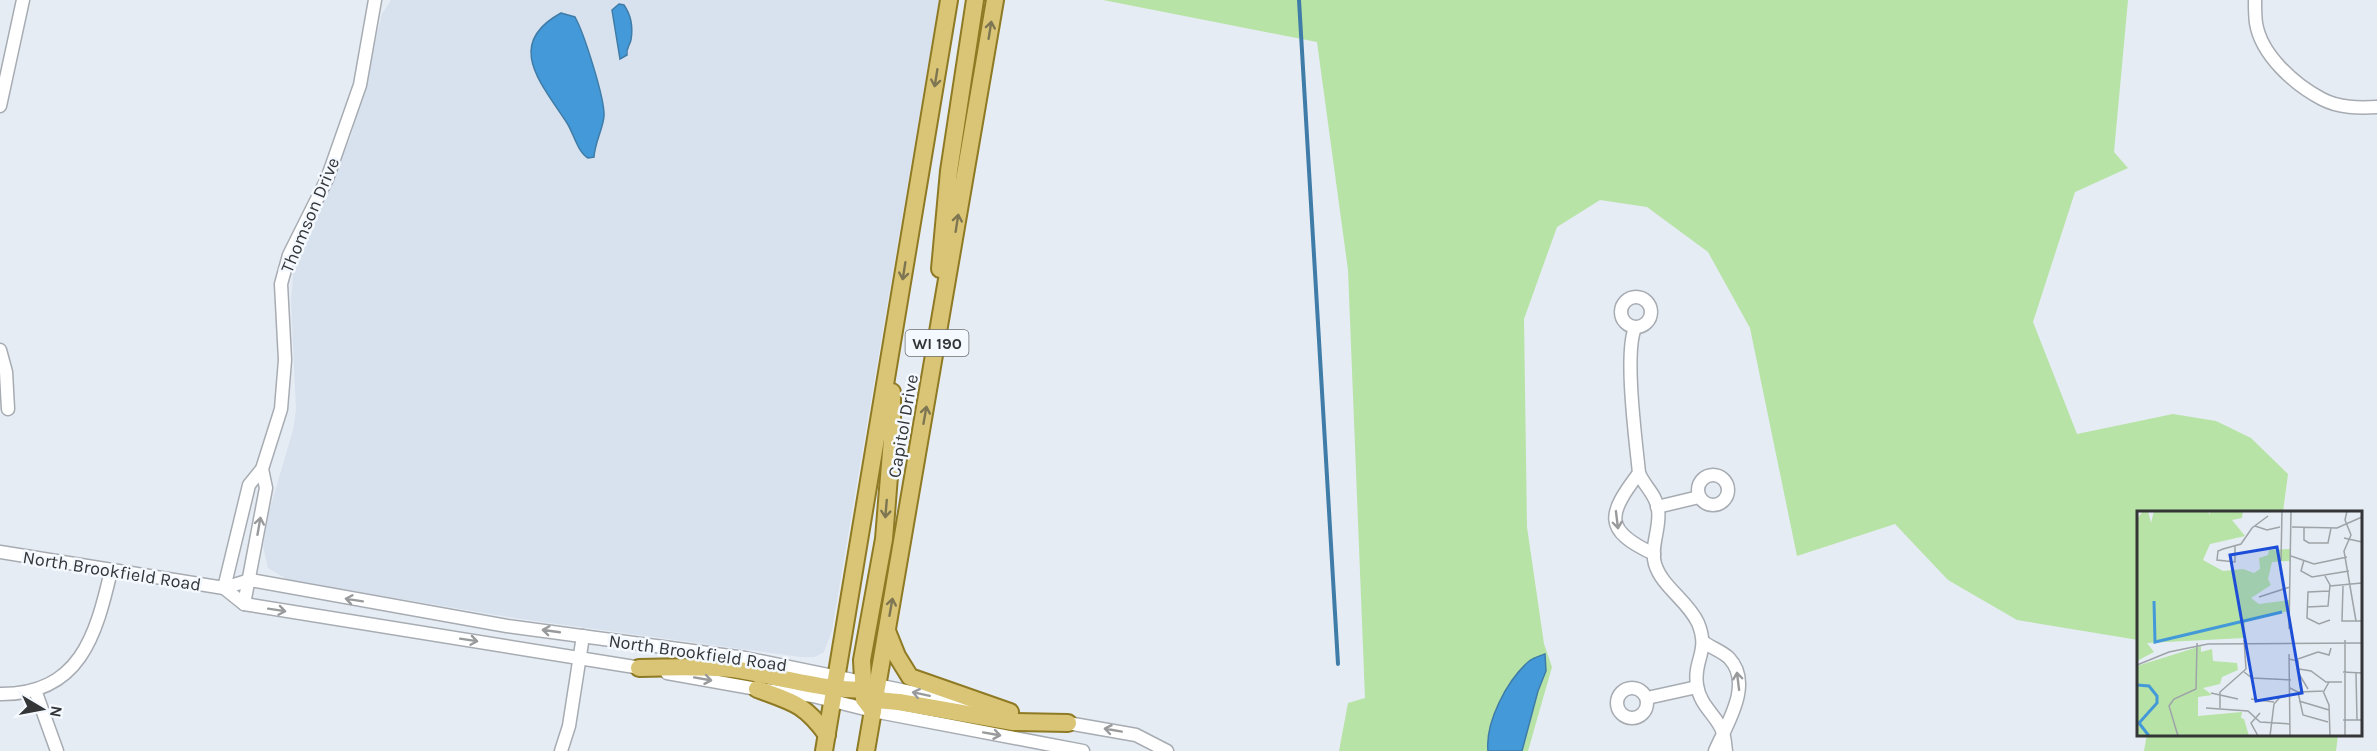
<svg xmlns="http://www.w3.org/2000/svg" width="2377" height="751" viewBox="0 0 2377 751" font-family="Karla,sans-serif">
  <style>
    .built { fill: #d8e1ee }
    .green { fill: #b7e3a6 }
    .water { fill: #449ad8; stroke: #3f7ca8; stroke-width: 1.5 }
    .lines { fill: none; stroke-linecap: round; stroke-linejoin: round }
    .stream { stroke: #3f7ca8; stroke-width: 4 }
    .minor-casing { stroke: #a7acb3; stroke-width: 15 }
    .major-casing { stroke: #8e7a24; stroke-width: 20 }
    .minor { stroke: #fff; stroke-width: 12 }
    .major { stroke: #d9c575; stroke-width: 16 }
    .oneway { stroke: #7e7653 }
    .oneway2 { stroke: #999a9b }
    .labels { text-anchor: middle; stroke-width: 5; stroke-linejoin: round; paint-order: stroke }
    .shield { fill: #f4f9ff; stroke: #6d7073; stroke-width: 1.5 }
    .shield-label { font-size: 16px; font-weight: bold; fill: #333537 }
    .street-label { font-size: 18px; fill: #333537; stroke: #f4f9ff }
    .inset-river { fill: none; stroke: #449ad8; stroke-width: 3 }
    .inset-road { fill: none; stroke: #9ea3a8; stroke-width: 1.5 }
    .view { fill: #1d4ed8; fill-opacity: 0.15; stroke: #1d4ed8; stroke-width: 3 }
    .inset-edge { fill: none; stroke: #333537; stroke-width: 3 }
  </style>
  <rect width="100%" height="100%" fill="#e6ecf3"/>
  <polygon class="built" points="391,0 939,0 832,630 824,652 815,657 801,657 521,619 288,580 268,568 263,546 268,515 293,430 296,410 291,301 294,265 351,136 382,14"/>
  <g class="green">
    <polygon points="1103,0 2128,0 2114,152 2128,168 2075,192 2033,322 2077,434 2173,414 2216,421 2251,438 2288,474 2283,512 2138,512 2138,640 2017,620 1948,580 1895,524 1797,556 1750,328 1708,252 1647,207 1600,200 1557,227 1524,319 1527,527 1544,644 1552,667 1528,751 1339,751 1348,703 1365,698 1348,270 1317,42"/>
    <polygon points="2147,734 2338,734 2338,735 2336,751 2144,751"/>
  </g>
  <g class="water">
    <path d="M619,4L624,5C631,15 633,28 631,40C629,47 626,48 627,55L620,59L612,10Z"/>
    <path d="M561,13L575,17C584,33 605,99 604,116C603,129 595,142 594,157L588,158C577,151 574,134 567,123C541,83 504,44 561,13Z"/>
    <path d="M1545,654L1546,671L1538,691L1522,751H1488C1485,722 1507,681 1528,662C1532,658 1539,656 1545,654Z"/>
  </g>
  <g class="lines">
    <polyline class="stream" points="1299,0 1338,664"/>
    <g class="minor-casing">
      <g id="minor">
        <path d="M2255,0C2255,8 2255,16 2256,23C2261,55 2295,85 2322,99C2339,108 2359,108 2377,107"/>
        <polyline points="0,106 23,0"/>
        <circle cx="1636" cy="312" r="15"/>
        <path d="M1635,328C1624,354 1636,442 1639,473C1644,486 1656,494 1658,509C1661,528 1650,545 1655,564C1662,587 1688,601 1698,623C1710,652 1693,660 1697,685C1700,707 1718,716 1723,733C1725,738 1725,745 1726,751"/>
        <polyline points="0,350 6,372 8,409"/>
        <path d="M1639,473C1608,514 1602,530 1654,554"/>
        <circle cx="1713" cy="490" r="15"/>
        <polyline points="1657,507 1699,497"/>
        <polyline points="0,552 224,588 250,580 507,626 745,658 969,704"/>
        <polyline points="224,588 244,604 647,669"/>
        <polyline points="224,588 249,485 262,469 281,409 285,360 281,284 289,255 327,179 360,85 375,0"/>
        <polyline points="244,604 266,488 262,469"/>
        <path d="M1705,643C1712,648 1723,652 1729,658C1754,684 1726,725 1715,751"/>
        <polyline points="667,673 757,689 813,696 873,711 1083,751"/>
        <circle cx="1632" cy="703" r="15"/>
        <polyline points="35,690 57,751"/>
        <path d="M0,694C80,695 96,635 111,571"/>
        <polyline points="1647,698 1697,687"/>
        <polyline points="1062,722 1136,735 1167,751"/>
        <polyline points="561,751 569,726 583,636"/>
      </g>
    </g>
    <g class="major-casing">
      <g id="major">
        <polyline points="940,269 949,171 975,0"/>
        <polyline points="887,631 897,656 910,677 1010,712"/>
        <path d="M639,668C670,667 701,666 732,669C762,672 850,698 873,687"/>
        <path d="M757,689C792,702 804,703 827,735"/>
        <polyline points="864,699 899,702 1013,722 1068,723"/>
        <polyline points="873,711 864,699 862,660 884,539 892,439 892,392"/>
        <polyline points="824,751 949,0"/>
        <polyline points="866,751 995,0"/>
      </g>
    </g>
    <use href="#minor" class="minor"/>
    <use href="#major" class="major"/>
  </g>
  <defs><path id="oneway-shaft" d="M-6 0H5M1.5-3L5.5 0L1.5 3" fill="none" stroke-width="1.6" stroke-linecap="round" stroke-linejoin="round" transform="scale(1.5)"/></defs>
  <g class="oneway">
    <use href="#oneway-shaft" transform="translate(990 30) rotate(-81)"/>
    <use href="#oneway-shaft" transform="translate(936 78) rotate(99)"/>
    <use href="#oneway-shaft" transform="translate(957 223) rotate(-81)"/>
    <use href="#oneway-shaft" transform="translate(904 271) rotate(99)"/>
    <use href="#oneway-shaft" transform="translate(925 415) rotate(-80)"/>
    <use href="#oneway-shaft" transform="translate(886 509) rotate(95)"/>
    <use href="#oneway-shaft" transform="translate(891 607) rotate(-80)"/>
  </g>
  <g class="oneway2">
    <use href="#oneway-shaft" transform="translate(1617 520) rotate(83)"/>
    <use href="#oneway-shaft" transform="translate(259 526) rotate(-80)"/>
    <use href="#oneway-shaft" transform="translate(354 600) rotate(-171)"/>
    <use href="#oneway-shaft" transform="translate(277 610) rotate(9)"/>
    <use href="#oneway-shaft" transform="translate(551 631) rotate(-172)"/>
    <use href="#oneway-shaft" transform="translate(469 640) rotate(9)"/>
    <use href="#oneway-shaft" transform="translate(703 679) rotate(10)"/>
    <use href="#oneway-shaft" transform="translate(1738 681) rotate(-97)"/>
    <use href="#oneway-shaft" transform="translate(921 694) rotate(-168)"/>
    <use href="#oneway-shaft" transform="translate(1113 730) rotate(-170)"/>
    <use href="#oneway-shaft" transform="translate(992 734) rotate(10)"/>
  </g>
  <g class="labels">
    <rect class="shield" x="905.5" y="330" width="63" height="26" rx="4.5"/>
    <g class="shield-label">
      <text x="937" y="349">WI 190</text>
    </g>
    <g class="street-label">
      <text transform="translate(310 215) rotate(-67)" y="6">Thomson Drive</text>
      <text transform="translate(903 426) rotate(-80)" y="6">Capitol Drive</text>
      <text transform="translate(112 571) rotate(9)" y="6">North Brookfield Road</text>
      <text transform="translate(698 653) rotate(8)" y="6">North Brookfield Road</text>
    </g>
  </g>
  <g transform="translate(2137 511)">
    <rect width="225" height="225" fill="#e6ecf3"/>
    <path d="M6,0H11L14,12L17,0H71L73,4V0H106L105,7L95,9L108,25L73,33L66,49L86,60L106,58L117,62L123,58L122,47L131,44L132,39L153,38V50L135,51L131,68L134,74L114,87L122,93L153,89L152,100L108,109L107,127L10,132L17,141L0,150V8ZM64,135V141L75,138L76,150L100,152L101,159L85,166L83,173L66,177L75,184L61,186V205L105,201L104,207L107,208L112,225H0V155Z" fill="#b7e3a6"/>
    <path class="inset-river" d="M17,90L18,131L145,101M0,174L12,175L20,185V192L2,212L12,225"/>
    <path class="inset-road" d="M210,0L208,9L214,24L207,40L219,110M118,15L130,19L143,16M155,16L200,17L225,6M167,16V29L172,32H191L194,17M207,27L225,31M98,35V51L80,49L81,40L86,38L104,33L115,17L131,5M154,45L177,53L210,46M167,49L164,60L175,66L212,60M144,50L145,0M193,75L225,72M206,75L205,110H225M192,80L171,81L170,107L182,113L193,109M122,86L153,76M170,96L191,95L193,74L188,65M152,118L154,0M181,141L192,144L194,137M152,143L153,225M152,148L161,150L162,163L171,178M161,148L181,141M0,154L32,141L71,133L225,132M162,158L174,160L189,171H205M107,161L115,167L154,169M206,161L225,162M219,162L220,209M153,177L161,181L166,204L191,211M186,180L192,194L193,225M161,181L187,180L192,171M74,182L101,188M114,188L137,191M162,190L192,199M69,197L111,200L123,211L153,213M83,197V181L109,158L107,129M206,209H225M41,225L32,195L37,188L59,178L60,132M121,225L114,212L123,202M133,225L137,193L144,185M208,225V129"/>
    <path class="view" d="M140,36L165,182L119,190L93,44Z"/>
    <rect width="225" height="225" class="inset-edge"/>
  </g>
  <g transform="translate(42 709) rotate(100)" stroke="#f4f9ff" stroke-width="4.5" paint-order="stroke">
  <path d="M0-4.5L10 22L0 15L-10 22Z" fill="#333537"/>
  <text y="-9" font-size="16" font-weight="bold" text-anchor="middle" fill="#333537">N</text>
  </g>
</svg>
